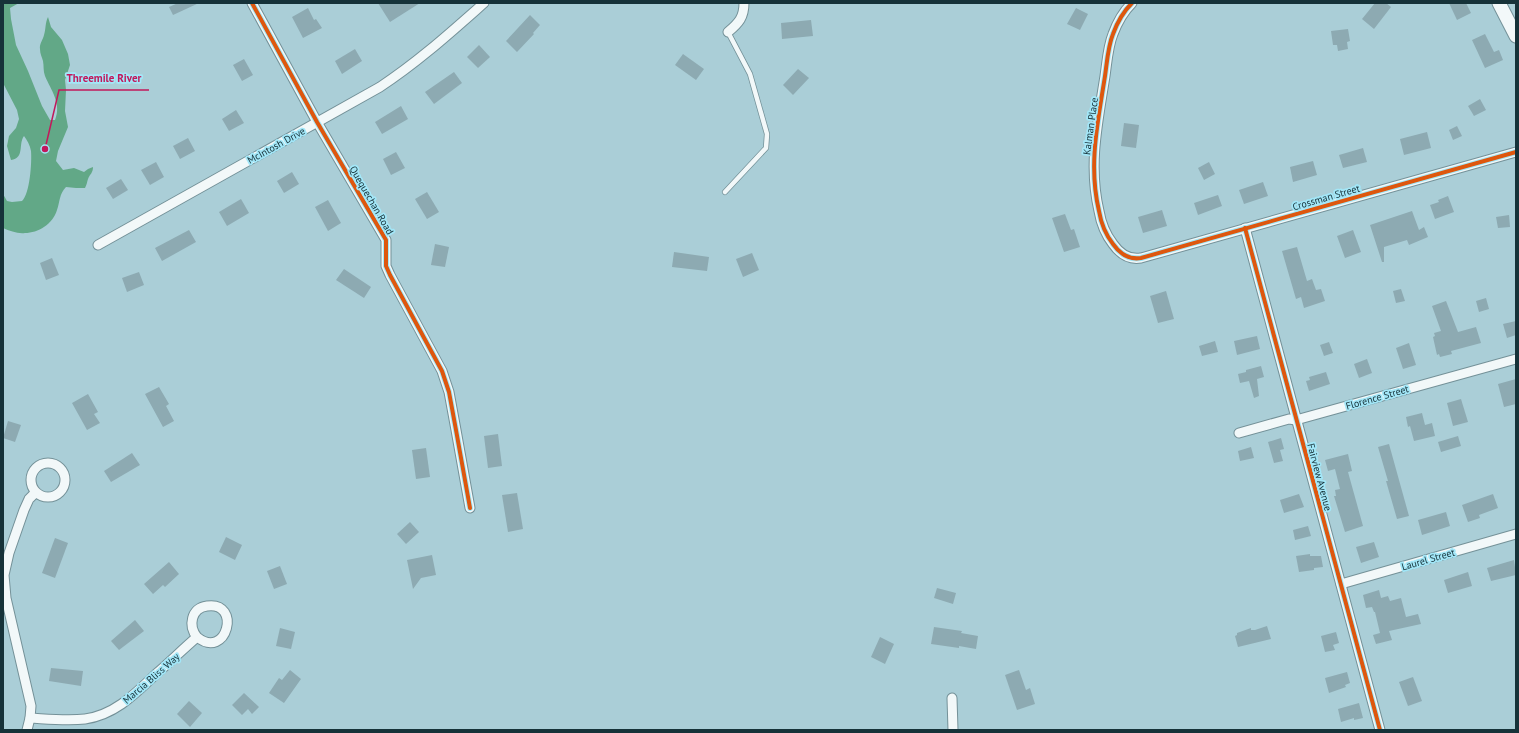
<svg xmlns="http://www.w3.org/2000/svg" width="1519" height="733" viewBox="0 0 1519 733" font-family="'PT Sans',sans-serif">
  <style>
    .water { fill: #62a887 }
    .building { fill: #8daab2 }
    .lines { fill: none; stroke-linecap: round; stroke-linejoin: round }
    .lane-casing { stroke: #749198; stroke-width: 6 }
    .street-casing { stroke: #749198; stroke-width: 11 }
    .secondary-casing { stroke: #749198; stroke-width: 15 }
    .lane { stroke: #f2f8f9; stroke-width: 4.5 }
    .street { stroke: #f2f8f9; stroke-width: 9 }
    .secondary { stroke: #f2f8f9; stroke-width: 13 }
    .cycleway-casing { stroke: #a3e7f8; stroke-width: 6 }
    .cycleway { stroke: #de570e; stroke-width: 4 }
    .labels { text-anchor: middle; stroke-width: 3.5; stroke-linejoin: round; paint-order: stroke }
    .street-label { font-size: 10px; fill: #163239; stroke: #a3e7f8 }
    .leader { fill: none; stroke: #c2185b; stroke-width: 1.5 }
    .callout-dot { fill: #c2185b; stroke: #a3e7f8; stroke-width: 1.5 }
    .callout-label { font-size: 11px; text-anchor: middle; font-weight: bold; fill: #c2185b; stroke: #a3e7f8; stroke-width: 3.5; stroke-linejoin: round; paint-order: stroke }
  </style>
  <rect width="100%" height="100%" fill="#aaced7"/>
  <path class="water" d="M3,3H19L10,8L11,19L16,45L28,71L42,106L50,120H55C62,104 51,90 45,76C43,71 44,66 43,61C42,57 40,54 40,49C39,44 43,40 44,35C46,29 45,23 48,17L51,27L62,40L68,54L70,65L65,80L66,90L65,111L68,127L58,151L56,161L63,170L74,168L84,172L88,169L93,167C93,173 90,174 88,179C87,182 87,184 85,188H76L66,187C59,194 60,202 57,210C53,224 38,233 25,233C18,234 10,231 3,228V194L7,201L12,202L22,201C30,194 32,162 31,151C30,145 27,140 24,136C18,144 25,158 11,160L7,146L9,136L16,128L19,119L17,110L3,83Z"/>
  <g class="building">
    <polygon points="178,3 199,3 173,15 169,7"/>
    <polygon points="378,3 420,3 390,22"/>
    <polygon points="1375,3 1386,3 1391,7 1374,29 1362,19"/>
    <polygon points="1449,3 1466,3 1471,13 1457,20"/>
    <polygon points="308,8 314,20 316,19 322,28 303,38 292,17"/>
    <polygon points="1076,8 1088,14 1080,30 1067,24"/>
    <polygon points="530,15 540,25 533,33 534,34 517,52 506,41"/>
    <polygon points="811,20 813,36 782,39 781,23"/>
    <polygon points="1348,29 1350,41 1347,42 1348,49 1338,51 1337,45 1333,45 1331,31"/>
    <polygon points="1485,34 1494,52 1499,50 1503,60 1485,68 1472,40"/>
    <polygon points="479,45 490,57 478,68 467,57"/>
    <polygon points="355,49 362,61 342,74 335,61"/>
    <polygon points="683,54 704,69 696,80 675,65"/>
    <polygon points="244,59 253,75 242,81 233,65"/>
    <polygon points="798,69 809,78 793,95 783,85"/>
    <polygon points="454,72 462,83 434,104 425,92"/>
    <polygon points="1480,99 1486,110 1474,116 1468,106"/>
    <polygon points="401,106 408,119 382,134 375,122"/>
    <polygon points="236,110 244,123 229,131 222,119"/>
    <polygon points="1124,123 1139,125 1136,148 1121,146"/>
    <polygon points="1457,126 1462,136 1453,140 1449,130"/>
    <polygon points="1427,132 1431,148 1404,155 1400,139"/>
    <polygon points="188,138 195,151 180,159 173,146"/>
    <polygon points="1363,148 1367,162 1343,168 1339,155"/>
    <polygon points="396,152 405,168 391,175 383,159"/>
    <polygon points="1313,161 1317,175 1293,182 1290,167"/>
    <polygon points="156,162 164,177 150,185 141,170"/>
    <polygon points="1209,162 1215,174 1204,180 1198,168"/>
    <polygon points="292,172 299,184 284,193 277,181"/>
    <polygon points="121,179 128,190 113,199 106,188"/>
    <polygon points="1263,182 1268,196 1244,204 1239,190"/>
    <polygon points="427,192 439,212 427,219 415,199"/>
    <polygon points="1218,195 1222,206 1198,215 1194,203"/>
    <polygon points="1448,196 1454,212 1435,219 1430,205 1439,202 1438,200"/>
    <polygon points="241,199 249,213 227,226 219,212"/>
    <polygon points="328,200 341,223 328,231 315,207"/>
    <polygon points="1162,210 1167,226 1143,233 1138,217"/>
    <polygon points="1412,211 1419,230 1424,227 1428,237 1409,245 1407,240 1384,247 1384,262 1382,262 1370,225"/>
    <polygon points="1065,214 1071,230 1074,229 1080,247 1064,252 1052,218"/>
    <polygon points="1509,215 1510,227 1498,228 1496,217"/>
    <polygon points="189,230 196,242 162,261 155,248"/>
    <polygon points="1353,230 1361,252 1345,258 1337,236"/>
    <polygon points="435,244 449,247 445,267 431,265"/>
    <polygon points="1297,247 1307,281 1312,279 1316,290 1321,289 1325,301 1304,308 1301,297 1296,299 1282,251"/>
    <polygon points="674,252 709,257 707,271 672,267"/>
    <polygon points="752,253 759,270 743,277 736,259"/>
    <polygon points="52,258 59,275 46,280 40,263"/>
    <polygon points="344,269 371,287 364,298 336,280"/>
    <polygon points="139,272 144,285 127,292 122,278"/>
    <polygon points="1401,289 1405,301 1396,303 1393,291"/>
    <polygon points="1166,291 1174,319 1158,323 1150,296"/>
    <polygon points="1486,298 1489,309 1479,312 1476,301"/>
    <polygon points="1446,301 1458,332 1476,327 1481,343 1451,351 1452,354 1440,357 1439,354 1437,355 1433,337 1435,336 1434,333 1441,331 1432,306"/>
    <polygon points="1516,321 1516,335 1507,338 1503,324"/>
    <polygon points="1257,336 1260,349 1237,355 1234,341"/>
    <polygon points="1215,341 1218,352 1202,356 1199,346"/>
    <polygon points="1329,342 1333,353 1324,356 1320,345"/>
    <polygon points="1409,343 1416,365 1403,369 1396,348"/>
    <polygon points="1367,359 1372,373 1359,378 1354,364"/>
    <polygon points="1261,366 1264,377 1257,379 1259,396 1254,398 1249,381 1240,383 1238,374 1246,372 1246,370"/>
    <polygon points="1326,372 1330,384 1309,391 1306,381 1310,380 1309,377"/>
    <polygon points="1516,379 1516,404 1504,407 1498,384"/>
    <polygon points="159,387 169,404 166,406 174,421 163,427 145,394"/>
    <polygon points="88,394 98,412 94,414 100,423 87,430 72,403"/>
    <polygon points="1461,399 1468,422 1453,426 1447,403"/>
    <polygon points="1422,413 1425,425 1432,423 1435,436 1414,441 1410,426 1408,427 1406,417"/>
    <polygon points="8,421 21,425 15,442 3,438"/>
    <polygon points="498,434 502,466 488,468 484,436"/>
    <polygon points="1458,436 1461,446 1441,452 1438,442"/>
    <polygon points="1281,438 1284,449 1280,450 1283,461 1274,463 1268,442"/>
    <polygon points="1389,444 1409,516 1397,519 1386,481 1388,481 1378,447"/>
    <polygon points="1251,447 1254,458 1240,461 1238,451"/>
    <polygon points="426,448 430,477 416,479 412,450"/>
    <polygon points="132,453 140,465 111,482 104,471"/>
    <polygon points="1348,454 1352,471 1348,472 1363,526 1345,532 1334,496 1336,496 1335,490 1340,489 1335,469 1328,471 1325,460"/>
    <polygon points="517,493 523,529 508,532 502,495"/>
    <polygon points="1299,494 1304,507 1284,513 1280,500"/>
    <polygon points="1493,494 1498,508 1479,515 1480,518 1468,522 1462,505"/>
    <polygon points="1446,512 1450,526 1422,535 1418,520"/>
    <polygon points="410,522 419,532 406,544 397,534"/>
    <polygon points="1308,526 1311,536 1295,540 1293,530"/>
    <polygon points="226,537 242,545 235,560 219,552"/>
    <polygon points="55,538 68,543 55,578 42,573"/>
    <polygon points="1374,542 1379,557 1361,563 1356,547"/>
    <polygon points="1310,554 1310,556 1321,556 1323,567 1314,568 1314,570 1299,572 1296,556"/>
    <polygon points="432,555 436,575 421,578 413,589 407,560"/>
    <polygon points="1514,560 1516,575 1491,581 1487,568"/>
    <polygon points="169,562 179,574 165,587 163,585 153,594 144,584"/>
    <polygon points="280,566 287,584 274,589 267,571"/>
    <polygon points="1468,572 1472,586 1448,593 1444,580"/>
    <polygon points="937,588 956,593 953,604 934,598"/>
    <polygon points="1379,590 1381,598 1388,596 1390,601 1401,598 1406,617 1418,614 1421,624 1389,631 1392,640 1376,644 1373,635 1380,633 1375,612 1374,612 1372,607 1366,608 1363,595"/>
    <polygon points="135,620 144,631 119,650 111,641"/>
    <polygon points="1267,626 1271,639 1238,647 1235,636 1237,635 1237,633 1251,628 1251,630 1255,630"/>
    <polygon points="934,627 962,631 961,633 978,636 976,649 959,646 959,648 931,644"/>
    <polygon points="280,628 295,632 291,649 276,646"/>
    <polygon points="1336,632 1339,643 1333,645 1335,650 1325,652 1321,636"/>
    <polygon points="880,637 894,644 885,664 871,657"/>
    <polygon points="51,668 83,671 81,686 49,681"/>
    <polygon points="290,670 301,679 284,703 269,693 279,678 282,680"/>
    <polygon points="1019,670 1026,690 1030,688 1035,704 1017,710 1005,675"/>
    <polygon points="1347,672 1350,683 1345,685 1346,687 1329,693 1325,678"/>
    <polygon points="1413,677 1422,701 1408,706 1399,682"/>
    <polygon points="244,693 259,707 252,714 248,709 242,715 232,705"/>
    <polygon points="189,701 202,713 190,727 177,714"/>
    <polygon points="1359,703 1363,718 1354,720 1354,718 1341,722 1338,709"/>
  </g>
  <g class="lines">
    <g class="lane-casing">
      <polyline id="lane" points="725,192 766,148 767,134 750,74 728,32"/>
    </g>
    <g class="street-casing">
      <g id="street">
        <polyline points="252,3 317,122 386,240 386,266 390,275 442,371 449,392 456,430 470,508"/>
        <path d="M1132,3C1124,11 1117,23 1113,34C1108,46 1107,62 1105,76C1098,121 1088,165 1099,211C1101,223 1106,235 1113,244C1120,254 1129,260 1141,258L1516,152"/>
        <path d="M728,32C739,23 744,17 744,3"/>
        <polyline points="1245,228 1380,730"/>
        <path d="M98,245L380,87C418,62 450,33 484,3"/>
        <polyline points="1239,433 1289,419 1296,420 1516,359"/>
        <circle cx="48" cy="480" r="17"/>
        <polyline points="1341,584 1516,534"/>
        <polyline points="952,698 953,730"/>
        <path d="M30,718C48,719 67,721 85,719C115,715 136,693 156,674C170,662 183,649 197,637C188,626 191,608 207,606C242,601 227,661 197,637"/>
        <polyline points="27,730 30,718 31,706 6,598 4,575 9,553 24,510 29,499 35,493"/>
      </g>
    </g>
    <g class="secondary-casing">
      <polyline id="secondary" points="1499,3 1516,36"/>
    </g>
    <use href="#lane" class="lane"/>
    <use href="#street" class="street"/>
    <use href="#secondary" class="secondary"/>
    <g class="cycleway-casing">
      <g id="cycleway">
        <polyline points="252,3 317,122 386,240 386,266 390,275 442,371 449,392 456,430 470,508"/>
        <path d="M1132,3C1124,11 1117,23 1113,34C1108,46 1107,62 1105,76C1098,121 1088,165 1099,211C1101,223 1106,235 1113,244C1120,254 1129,260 1141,258L1516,152"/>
        <polyline points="1245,228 1380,730"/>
      </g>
    </g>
    <use href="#cycleway" class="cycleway"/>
  </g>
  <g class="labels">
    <g class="street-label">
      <text transform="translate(1090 126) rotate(-82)" y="4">Kalman Place</text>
      <text transform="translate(276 145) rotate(-29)" y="4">McIntosh Drive</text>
      <text transform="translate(1326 197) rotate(-16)" y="4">Crossman Street</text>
      <text transform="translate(372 200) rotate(60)" y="4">Quequechan Road</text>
      <text transform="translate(1377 397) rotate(-16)" y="4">Florence Street</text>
      <text transform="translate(1320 477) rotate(75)" y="4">Fairview Avenue</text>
      <text transform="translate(1428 559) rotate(-16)" y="4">Laurel Street</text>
      <text transform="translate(151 678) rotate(-41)" y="4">Marcia Bliss Way</text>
    </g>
  </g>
  <path class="leader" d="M45 149L59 90H149"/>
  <circle class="callout-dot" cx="45" cy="149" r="4"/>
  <g class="callout-label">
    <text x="104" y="82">Threemile River</text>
  </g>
  <rect width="1519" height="733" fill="none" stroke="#163239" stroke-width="8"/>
</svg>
